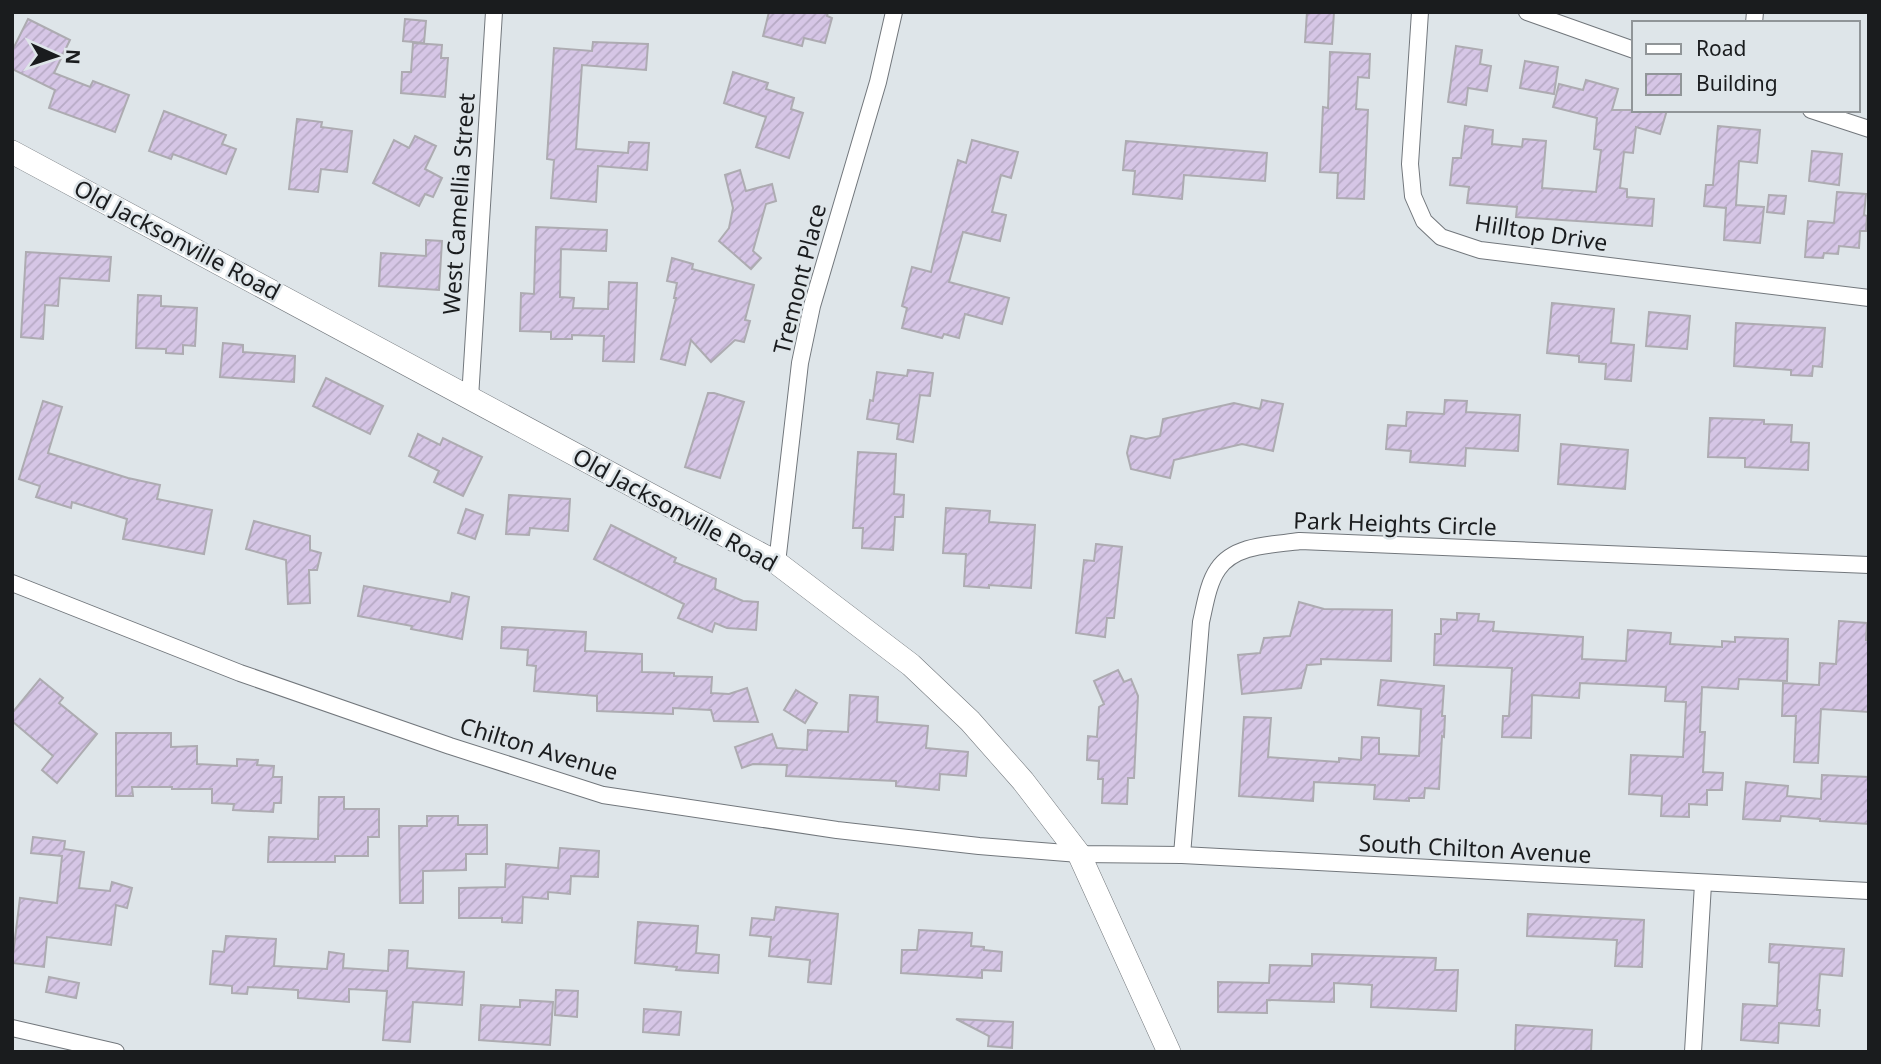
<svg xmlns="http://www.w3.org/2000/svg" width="1881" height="1064" viewBox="0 0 1881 1064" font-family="'Noto Sans',sans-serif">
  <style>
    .building { fill: url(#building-hatch); stroke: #adabb1; stroke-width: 2 }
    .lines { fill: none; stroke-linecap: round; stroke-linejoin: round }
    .minor-casing { stroke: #72777c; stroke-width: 18 }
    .secondary-casing { stroke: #72777c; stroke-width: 24 }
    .minor { stroke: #fff; stroke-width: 16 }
    .secondary { stroke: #fff; stroke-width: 23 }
    .labels { text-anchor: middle; stroke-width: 5; stroke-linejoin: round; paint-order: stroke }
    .street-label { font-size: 23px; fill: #1a1c1e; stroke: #dee5e9 }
  </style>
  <defs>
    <pattern id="building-hatch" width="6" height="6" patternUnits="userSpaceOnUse" patternTransform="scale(1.75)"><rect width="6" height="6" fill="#d6c6e6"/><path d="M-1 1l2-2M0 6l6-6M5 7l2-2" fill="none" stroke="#b7aac5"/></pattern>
  </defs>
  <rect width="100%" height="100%" fill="#dee5e9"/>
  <g class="building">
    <polygon points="769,12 828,12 827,16 832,18 825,43 804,38 802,46 763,36"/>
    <polygon points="1307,12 1334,12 1332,44 1305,42"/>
    <polygon points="28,19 70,40 54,73 90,87 93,81 129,95 115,132 49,108 55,90 12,69 12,51"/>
    <polygon points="405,19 426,21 424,43 403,41"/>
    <polygon points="593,42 648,44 646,70 582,65 576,149 628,153 629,142 649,143 647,170 598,166 596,202 551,198 554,160 547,159 554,48 592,51"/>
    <polygon points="413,43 442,45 441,58 448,58 445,97 401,93 402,72 411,72"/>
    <polygon points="1456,46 1482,50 1480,64 1491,66 1487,91 1468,88 1466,105 1448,102"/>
    <polygon points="1330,52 1370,54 1369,78 1358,77 1356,109 1368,110 1364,199 1337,198 1338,173 1320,172 1323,107 1328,108"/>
    <polygon points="1525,61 1558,67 1554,94 1520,88"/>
    <polygon points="733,72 768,83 766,89 794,98 791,109 803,113 789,158 756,147 766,117 724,103"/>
    <polygon points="1586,80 1618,89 1612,110 1667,110 1660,134 1636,127 1633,153 1624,152 1620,188 1627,189 1627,197 1654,199 1652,226 1516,217 1517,207 1467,203 1469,187 1450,185 1453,158 1461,158 1465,126 1493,130 1492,144 1522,147 1523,139 1546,141 1542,188 1596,192 1601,150 1594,149 1597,118 1553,107 1559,84 1583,90"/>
    <polygon points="164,111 226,135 222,144 236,149 226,174 173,154 171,159 149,151"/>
    <polygon points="297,119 322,122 321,127 352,131 347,172 321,169 318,192 289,189"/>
    <polygon points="1718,126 1760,130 1757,163 1739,161 1736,205 1764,207 1760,243 1724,240 1726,208 1704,206 1706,185 1713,185"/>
    <polygon points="415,136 436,146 425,169 442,178 433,197 425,194 419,206 373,183 394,140 409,148"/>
    <polygon points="972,140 1018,152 1011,178 1001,175 992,212 1006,215 1000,241 963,232 949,282 1009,298 1002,324 965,314 959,338 944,334 942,338 902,328 907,308 902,306 912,267 931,272 958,160 966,163"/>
    <polygon points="1126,141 1267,153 1265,181 1184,175 1182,199 1133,194 1135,171 1123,170"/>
    <polygon points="1812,151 1842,154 1839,185 1809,181"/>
    <polygon points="740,170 746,191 772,184 776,201 766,204 753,251 761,258 751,269 719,241 729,228 733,208 725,175"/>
    <polygon points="1837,192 1866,194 1864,215 1867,216 1866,231 1860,231 1859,248 1839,246 1838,254 1824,253 1823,258 1805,257 1808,221 1834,223"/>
    <polygon points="1769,195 1786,196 1784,214 1767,212"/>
    <polygon points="536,227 607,230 606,251 561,249 560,297 574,298 573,308 608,309 609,282 637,283 634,362 603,361 604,336 572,335 572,339 551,339 551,332 520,331 521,293 534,294"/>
    <polygon points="426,240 442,241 439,290 379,286 381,253 426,256"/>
    <polygon points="26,252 111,257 109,281 60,278 58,306 45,305 43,339 21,337"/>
    <polygon points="672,258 693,264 692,269 754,285 745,320 750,321 744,342 735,340 711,362 691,340 685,365 661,359 676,298 674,298 677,283 667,281"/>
    <polygon points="138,295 161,296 161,306 197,308 195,346 183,345 183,354 166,353 166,349 136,348"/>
    <polygon points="1552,303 1614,309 1611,343 1634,345 1631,381 1605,379 1606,364 1579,362 1579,356 1547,353"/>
    <polygon points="1649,312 1690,316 1687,349 1646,346"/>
    <polygon points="1736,323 1825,328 1822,367 1813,366 1812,376 1791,375 1791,370 1734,366"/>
    <polygon points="223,343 243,345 243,352 295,356 294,382 220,377"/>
    <polygon points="908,370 933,373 930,396 920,395 913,442 897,439 899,424 867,419 870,400 873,401 877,372 907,376"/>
    <polygon points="326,378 383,406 370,434 313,406"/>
    <polygon points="708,393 714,393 744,402 720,478 685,467"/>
    <polygon points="1262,400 1283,404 1273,451 1242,444 1174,460 1170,478 1131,469 1127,453 1131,436 1146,439 1160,436 1163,419 1234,403 1260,409"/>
    <polygon points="1445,400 1467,401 1466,412 1520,415 1518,451 1466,448 1465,466 1410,462 1411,451 1386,449 1388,425 1406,426 1407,412 1444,414"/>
    <polygon points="43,401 62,407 48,453 128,478 160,485 157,499 212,510 204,554 123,539 127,519 72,502 71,508 36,497 40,486 19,479"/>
    <polygon points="1710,418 1764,420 1764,424 1792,425 1791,442 1809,443 1808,470 1745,467 1745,458 1708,457"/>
    <polygon points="418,434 440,445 443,438 482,457 463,496 434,482 439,471 409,456"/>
    <polygon points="1561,444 1628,450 1625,489 1558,484"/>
    <polygon points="858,452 896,454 894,494 904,495 903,517 895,517 893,550 862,548 863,528 853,528"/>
    <polygon points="509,495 570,499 568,531 530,528 529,535 506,534"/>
    <polygon points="946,508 990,511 989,522 1035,525 1031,588 989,585 989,588 964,586 966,554 943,553"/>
    <polygon points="466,509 483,515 475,539 458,533"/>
    <polygon points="254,521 310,536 310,550 321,553 317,570 309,570 310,603 288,604 286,560 246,549"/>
    <polygon points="611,525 676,558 674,562 716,579 715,589 743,601 758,602 756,630 727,628 715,623 712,632 678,618 684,604 594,559"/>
    <polygon points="1096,544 1122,547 1114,618 1107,618 1105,637 1076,633 1084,560 1094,561"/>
    <polygon points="364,586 450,602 452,593 469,597 462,639 411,629 412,626 358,616"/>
    <polygon points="1299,602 1324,609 1392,610 1391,661 1321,659 1321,664 1307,665 1301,688 1242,694 1238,655 1260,653 1264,638 1290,636"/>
    <polygon points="1457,613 1479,614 1478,621 1494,622 1493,631 1583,637 1582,659 1626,661 1628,630 1671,633 1670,644 1722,647 1722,641 1735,642 1735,637 1788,639 1787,681 1739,679 1738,689 1702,687 1700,732 1705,732 1703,772 1723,773 1722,790 1707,790 1707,805 1689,804 1689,817 1661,816 1662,796 1629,794 1631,755 1683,757 1686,702 1665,701 1666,687 1580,683 1579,698 1532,695 1531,738 1502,737 1503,716 1509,716 1512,668 1434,665 1435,634 1441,634 1441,619 1457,620"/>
    <polygon points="1839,621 1867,623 1866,640 1869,640 1869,712 1821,709 1818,763 1794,762 1796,716 1782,716 1783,683 1819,685 1820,663 1836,664"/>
    <polygon points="502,627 586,632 585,651 642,654 642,672 674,673 674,676 712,677 711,693 729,694 747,688 758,722 714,721 711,710 673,708 673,714 597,711 597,696 534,691 536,666 527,665 528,650 501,648"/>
    <polygon points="1118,670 1124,682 1131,679 1138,696 1134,778 1128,778 1127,804 1102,803 1103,779 1098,779 1099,761 1087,760 1088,736 1097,737 1099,707 1104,704 1094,681"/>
    <polygon points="40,679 63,698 59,703 97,734 57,783 42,770 53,756 12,721 12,713"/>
    <polygon points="1381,680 1444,686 1442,716 1445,716 1444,737 1442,736 1439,789 1425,788 1424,798 1409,798 1409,801 1374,799 1375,785 1314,782 1313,801 1239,796 1244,717 1271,718 1268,757 1339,762 1339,758 1361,760 1362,737 1379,738 1379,754 1419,756 1421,709 1378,705"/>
    <polygon points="796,690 817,703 805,723 784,710"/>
    <polygon points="850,695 878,697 877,722 928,726 926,748 968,752 966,776 940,774 939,790 896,786 896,781 786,776 787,765 753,764 742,768 735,747 772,734 777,748 807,750 808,730 848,732"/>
    <polygon points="116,733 171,733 171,747 197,746 197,764 237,766 237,759 258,760 257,765 274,766 273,777 282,777 281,803 274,803 273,812 233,810 234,804 212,803 212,789 172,789 172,787 132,787 133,796 116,796"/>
    <polygon points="1822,775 1869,777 1869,824 1820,821 1820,819 1781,816 1780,821 1743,819 1746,782 1788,786 1787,796 1821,799"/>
    <polygon points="319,797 344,797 344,809 379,809 379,837 368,837 368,856 335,856 335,862 268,862 269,837 318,839"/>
    <polygon points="427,816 458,816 458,825 487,825 487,854 466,854 466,870 423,871 423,903 400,903 399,826 427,826"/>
    <polygon points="33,837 65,841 64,849 84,852 79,888 110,891 112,882 132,888 127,908 116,905 111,945 47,937 44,967 12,963 20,898 57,903 62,856 31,853"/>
    <polygon points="560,848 599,851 598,877 571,876 570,894 548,892 548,899 523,897 522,923 502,922 502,918 459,918 459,888 505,887 506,864 558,868"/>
    <polygon points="776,907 838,914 831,984 808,982 810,960 769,956 771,937 750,935 752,918 774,920"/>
    <polygon points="1528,914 1644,920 1642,967 1615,966 1617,940 1527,936"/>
    <polygon points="638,922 698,926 696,953 719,955 718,973 676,970 677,967 635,963"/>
    <polygon points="919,930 972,933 971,946 984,947 984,950 1002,952 1001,971 982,970 982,978 901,973 902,950 917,950"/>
    <polygon points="226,936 276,939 274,966 327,969 329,952 344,954 343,968 388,971 389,950 408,951 407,968 464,972 462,1005 413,1002 410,1042 383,1040 387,991 349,989 349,1002 298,998 298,990 248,987 247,994 232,993 232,986 210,984 213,951 224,952"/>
    <polygon points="1770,944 1844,949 1842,976 1820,974 1817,1010 1820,1010 1819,1026 1779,1023 1778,1043 1741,1040 1743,1004 1777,1006 1779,963 1769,962"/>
    <polygon points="1312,954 1436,958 1435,970 1458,970 1456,1011 1371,1007 1372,985 1334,983 1334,1002 1267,1000 1267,1013 1218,1012 1218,982 1269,983 1270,965 1312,966"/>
    <polygon points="49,977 79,983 76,998 46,992"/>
    <polygon points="556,990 578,991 577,1017 555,1015"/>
    <polygon points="520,1000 553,1002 550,1045 479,1040 481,1005 520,1007"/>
    <polygon points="644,1009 681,1012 679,1035 643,1032"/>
    <polygon points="956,1019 1013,1022 1012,1048 988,1046 989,1036"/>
    <polygon points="1516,1025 1592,1030 1591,1052 1515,1052"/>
  </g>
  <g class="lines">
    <g class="minor-casing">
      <g id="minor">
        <polyline points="1420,12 1410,164 1413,196 1424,221 1441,237 1480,250 1869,298"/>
        <polyline points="1527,12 1634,50"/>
        <polyline points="1754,23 1755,12"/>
        <polyline points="1811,110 1869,129"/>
        <polyline points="470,398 494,12"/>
        <polyline points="777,563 800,363 812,306 878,82 894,12"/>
        <polyline points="12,583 240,673 450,746 603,795 837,830 979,846 1079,854 1182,855 1869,891"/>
        <path d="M1182,855L1201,622C1205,605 1208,583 1218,569C1235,544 1273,545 1300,541L1869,565"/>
        <polyline points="12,1028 116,1052"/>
        <polyline points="1693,1052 1703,884"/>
      </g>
    </g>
    <g class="secondary-casing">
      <polyline id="secondary" points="12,152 777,563 911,665 970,721 1023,781 1079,854 1169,1052"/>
    </g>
    <use href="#minor" class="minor"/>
    <use href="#secondary" class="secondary"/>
  </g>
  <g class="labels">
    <g class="street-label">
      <text transform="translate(459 204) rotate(-86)" y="8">West Camellia Street</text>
      <text transform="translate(1541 233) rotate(9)" y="8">Hilltop Drive</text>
      <text transform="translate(177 240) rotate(28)" y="8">Old Jacksonville Road</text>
      <text transform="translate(800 279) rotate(-76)" y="8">Tremont Place</text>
      <text transform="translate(675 510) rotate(29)" y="8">Old Jacksonville Road</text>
      <text transform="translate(1395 524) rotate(2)" y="8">Park Heights Circle</text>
      <text transform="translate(539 749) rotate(17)" y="8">Chilton Avenue</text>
      <text transform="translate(1475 849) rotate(3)" y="8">South Chilton Avenue</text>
    </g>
  </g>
  <rect width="1881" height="1064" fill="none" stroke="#1a1c1e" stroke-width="28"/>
  <rect x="1632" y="21" width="228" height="91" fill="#dee5e9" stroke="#909598" stroke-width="2"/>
  <rect x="1646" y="44" width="35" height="10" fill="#ffffff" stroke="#909598" stroke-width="2"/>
  <text x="1696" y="56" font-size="21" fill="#1a1c1e">Road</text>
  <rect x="1646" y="74" width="35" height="21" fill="url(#building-hatch)" stroke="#909598" stroke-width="2"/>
  <text x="1696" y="91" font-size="21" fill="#1a1c1e">Building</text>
  <g transform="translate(56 56) rotate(93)" stroke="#dee5e9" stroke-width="5" paint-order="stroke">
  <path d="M0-5L12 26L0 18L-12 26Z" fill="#1a1c1e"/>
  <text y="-10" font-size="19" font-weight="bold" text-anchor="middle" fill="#1a1c1e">N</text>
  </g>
</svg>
